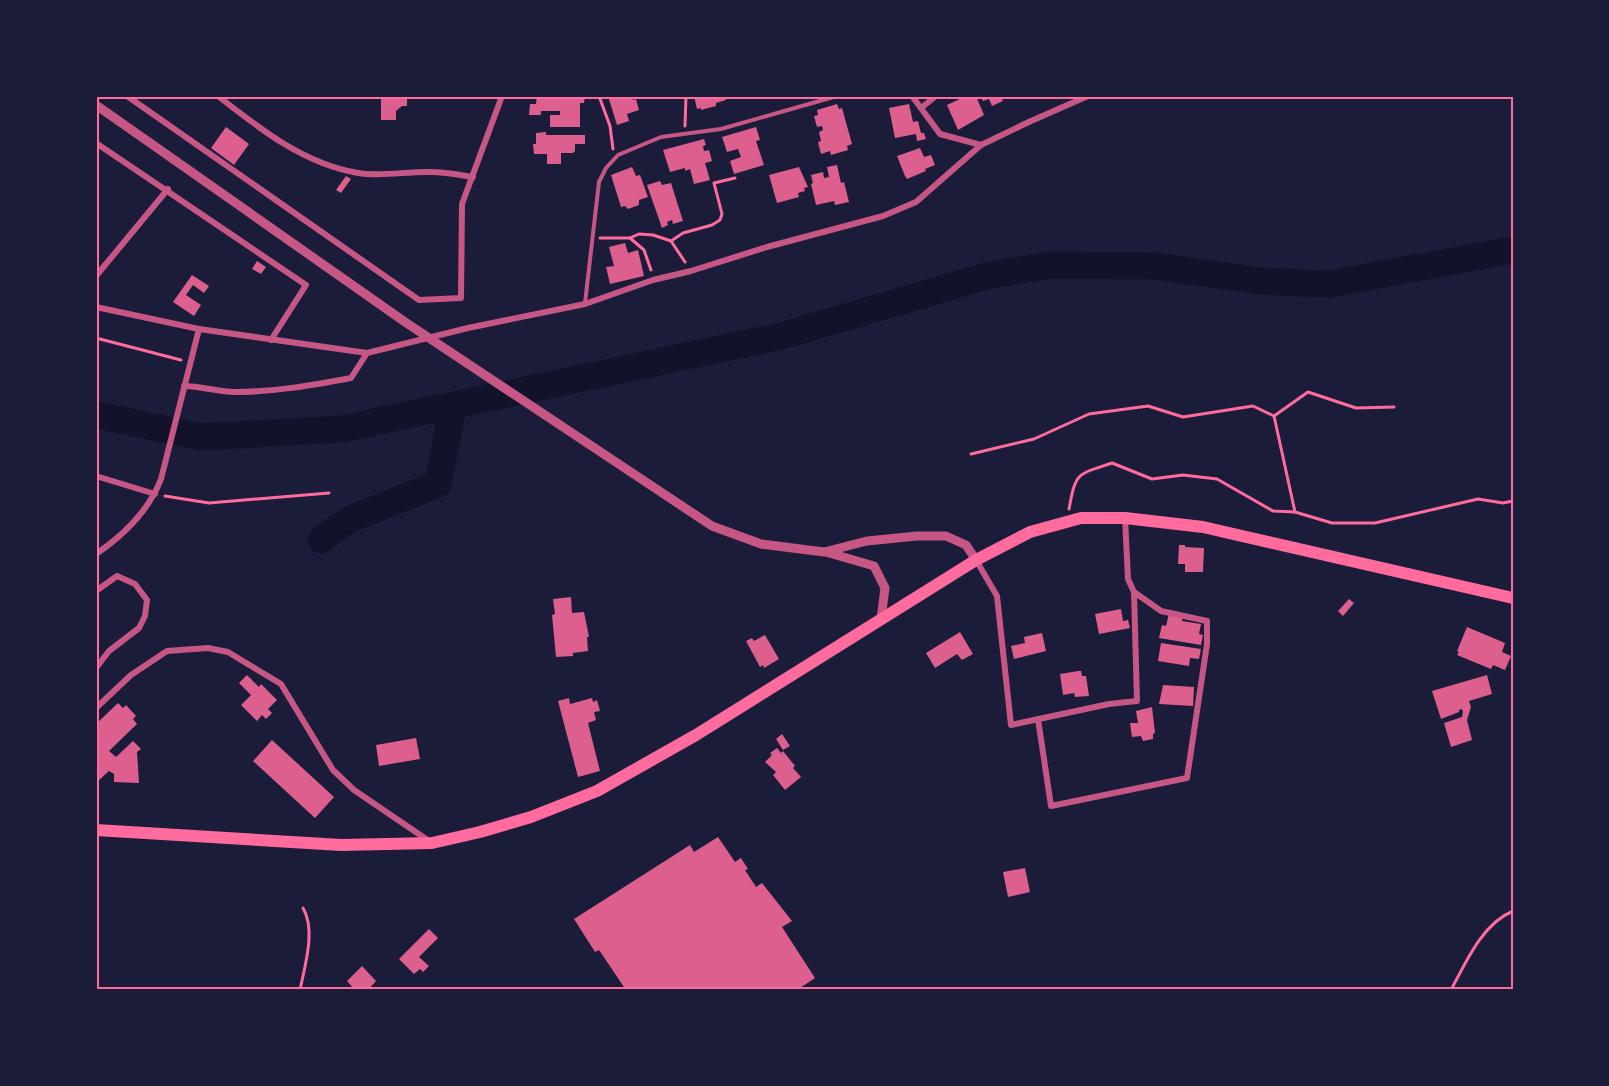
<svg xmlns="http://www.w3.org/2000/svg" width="1609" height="1086" viewBox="0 0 1609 1086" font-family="'Work Sans',sans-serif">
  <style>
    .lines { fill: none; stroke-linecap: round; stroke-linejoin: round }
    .river { stroke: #12122b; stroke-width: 27 }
    .building { fill: #dd5f8e }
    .path { stroke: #ff6b9d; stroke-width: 3 }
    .service { stroke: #c65784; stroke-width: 4 }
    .minor { stroke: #c65784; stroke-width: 6 }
    .tertiary { stroke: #c65784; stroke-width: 9 }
    .primary { stroke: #ff6b9d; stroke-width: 12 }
    .neatline { fill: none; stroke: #ff6b9d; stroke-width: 2 }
  </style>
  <rect width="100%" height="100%" fill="#1b1b3a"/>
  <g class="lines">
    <g class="river">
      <polyline points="96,415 203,437 341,429 781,336 990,275 1052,265 1154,266 1261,281 1329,284 1513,250"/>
      <polyline points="321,540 348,520 438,484 453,406"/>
    </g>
  </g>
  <g class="building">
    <polygon points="381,96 407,96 407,106 402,106 396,111 396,120 381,120"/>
    <polygon points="537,96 585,96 584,103 580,103 580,127 550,127 550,115 560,115 560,111 541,111 541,115 529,115 530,104 536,104"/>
    <polygon points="608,96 632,96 633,100 636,99 639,110 627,114 629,121 617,125"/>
    <polygon points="694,96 725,96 726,100 716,103 716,106 701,110 701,108 697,109"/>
    <polygon points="966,96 976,96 984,115 958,130 947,105"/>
    <polygon points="980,96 1000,96 1003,101 992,106 989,99 983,101"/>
    <polygon points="837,104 839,109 842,108 852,144 847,146 848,150 831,155 830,151 821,154 818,142 821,141 819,132 823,130 822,126 817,127 814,116 818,115 817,110"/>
    <polygon points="909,104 913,122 918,121 921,133 924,133 926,139 917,141 916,134 895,138 889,108"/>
    <polygon points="226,127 249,144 234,165 211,148"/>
    <polygon points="756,127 760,140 756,141 764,165 734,174 730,161 741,157 738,149 727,152 722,137"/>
    <polygon points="546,132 546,135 585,135 585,144 575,144 575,151 573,153 561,153 561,164 547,164 547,154 534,154 533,144 536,144 536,133"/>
    <polygon points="704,139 706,145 703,146 704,151 709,150 712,161 705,163 710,180 694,184 690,169 685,171 685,168 670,172 663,150"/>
    <polygon points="920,148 924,157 931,155 935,165 925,169 926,171 907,179 905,176 897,156"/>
    <polygon points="837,165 841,183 844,182 849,202 835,205 834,201 816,205 811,184 813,183 811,175 823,172 824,178 829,177 827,167"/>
    <polygon points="632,167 636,176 640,175 648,197 639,200 639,205 628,209 625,206 621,207 611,175"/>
    <polygon points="799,167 808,187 804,188 805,191 798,193 799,197 777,203 769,175"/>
    <polygon points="346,176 351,179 341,193 336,190"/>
    <polygon points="660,181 662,185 671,183 683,221 673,224 672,220 667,222 668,225 662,228 647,185"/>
    <polygon points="625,243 628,253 638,250 644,276 610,284 606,267 614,266 609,247"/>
    <polygon points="257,261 266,267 261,274 252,269"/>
    <polygon points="192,275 209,286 204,293 193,285 186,295 201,305 194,316 173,302"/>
    <polygon points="1179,545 1185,545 1185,547 1204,548 1203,572 1185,572 1185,564 1178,564"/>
    <polygon points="571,597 572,613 584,612 589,637 587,637 588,651 573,653 573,656 556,657 552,615 555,614 553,599"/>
    <polygon points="1349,599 1354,603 1343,616 1338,611"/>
    <polygon points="1121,609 1123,621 1128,620 1130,628 1099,634 1095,614"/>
    <polygon points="1169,613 1183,616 1182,621 1201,624 1199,634 1203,635 1201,645 1159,638 1162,625 1166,626"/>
    <polygon points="1467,627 1505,643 1502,652 1511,656 1505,670 1493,665 1491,669 1457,655 1459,652 1457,651"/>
    <polygon points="960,632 973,654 962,660 957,654 935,668 926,653"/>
    <polygon points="1042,633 1046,651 1014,659 1011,646 1025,643 1024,637"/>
    <polygon points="765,635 779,659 764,668 763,665 760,667 746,641 752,638 754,641"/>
    <polygon points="1161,643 1201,649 1199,659 1190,658 1189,666 1158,661"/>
    <polygon points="1078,671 1081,671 1082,676 1086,676 1089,696 1075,697 1074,693 1063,695 1060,674"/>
    <polygon points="247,675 259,687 261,684 277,700 268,709 272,713 266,719 262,715 257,721 241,705 251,695 239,683"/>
    <polygon points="1487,675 1492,694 1469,701 1471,707 1467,720 1472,740 1451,747 1444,723 1462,717 1463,712 1462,709 1459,710 1459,712 1441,719 1432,691"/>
    <polygon points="1163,685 1194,687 1193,706 1159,704"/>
    <polygon points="569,698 570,704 592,698 593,702 597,700 600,711 594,712 596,720 588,723 600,771 578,777 558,701"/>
    <polygon points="118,703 123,708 126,705 136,716 133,719 137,724 109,751 116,757 133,741 141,749 137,752 139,783 114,782 114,774 109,771 98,781 96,779 96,724"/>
    <polygon points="1152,707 1155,733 1153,734 1153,739 1143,741 1141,736 1132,737 1130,723 1138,723 1136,711"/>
    <polygon points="782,734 790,746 783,750 776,739"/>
    <polygon points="416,738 420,759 379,766 376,745"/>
    <polygon points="272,740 334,797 315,818 253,761"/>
    <polygon points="777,748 781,753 783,751 795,766 793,768 801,777 785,790 773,775 776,772 765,762 772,755 770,753"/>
    <polygon points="718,837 735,862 741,858 748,869 745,870 756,887 762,883 792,921 782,927 815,978 797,990 626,990 599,950 595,952 574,919 690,845 694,852"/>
    <polygon points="1025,868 1030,892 1008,897 1003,872"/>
    <polygon points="429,929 438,938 419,957 429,966 423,972 420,969 414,974 399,959"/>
    <polygon points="362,966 376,981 368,990 351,990 353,988 347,981"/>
  </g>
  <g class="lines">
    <g class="path">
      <polyline points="599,96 610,126 613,149"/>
      <polyline points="685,126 686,96"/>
      <polyline points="600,238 630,238 639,234 653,235 671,241 683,233 712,225 720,220 722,214 714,183 735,178"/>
      <polyline points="630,238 644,250 651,270"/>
      <polyline points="671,241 685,262"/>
      <polyline points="96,338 181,360"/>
      <polyline points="971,454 1034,439 1089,414 1148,406 1183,417 1253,406 1274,416"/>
      <polyline points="165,496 209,503 329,493"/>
      <path d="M1069,509C1076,471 1077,475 1112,463L1152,479L1183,475L1217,479L1273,511L1295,512L1332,523H1375L1478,499L1503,503L1513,501"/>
      <polyline points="1295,512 1274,416 1308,392 1356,408 1394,407"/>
      <path d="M300,990C305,965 316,930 303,908"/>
      <path d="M1451,990C1466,962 1482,924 1513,911"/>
    </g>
    <polyline class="service" points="585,303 599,182 606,168 618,155 661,137 721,129 837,96"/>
    <g class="minor">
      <polyline points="127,96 419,300 461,298 462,204 502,96"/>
      <path d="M218,96C260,129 304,164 358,173C382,177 408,171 432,172C445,172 460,175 473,177"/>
      <polyline points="912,96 940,134 981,145"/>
      <polyline points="921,108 936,96"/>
      <polyline points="96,143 306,285 271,340"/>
      <polyline points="96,276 168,189"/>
      <polyline points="96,307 199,329 367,353 468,328 585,304 653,280 691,271 767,247 883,216 916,202 981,145 1031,121 1088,96"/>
      <path d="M184,386C201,386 218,392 235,392C275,392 313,385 351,378L367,353"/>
      <polyline points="96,476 155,494"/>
      <path d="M96,554C124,535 149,510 161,479L199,329"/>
      <polyline points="976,560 997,596 1011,725 1109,704 1137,701 1134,592 1128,579 1125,518"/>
      <polyline points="96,591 117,576 135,584 147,600 145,616 139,628 109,651 96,668"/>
      <polyline points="96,708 131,675 167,651 208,648 228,652 281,684 333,770 354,790 429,841"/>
      <polyline points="1038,719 1051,806 1187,778 1207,644 1207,621 1161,611 1134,592"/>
    </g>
    <g class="tertiary">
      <polyline points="96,105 405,322 712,526 761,544 824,552 867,541 917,536 946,536 966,545 976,560"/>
      <polyline points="826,552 874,566 885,588 881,619"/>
    </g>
    <polyline class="primary" points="96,830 341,845 432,843 480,832 531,817 597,791 696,735 976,560 1030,532 1081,518 1125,518 1203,527 1513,598"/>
  </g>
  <rect width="1609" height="1086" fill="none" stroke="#1b1b3a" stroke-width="195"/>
  <rect x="98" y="98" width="1414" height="890" class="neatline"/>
</svg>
